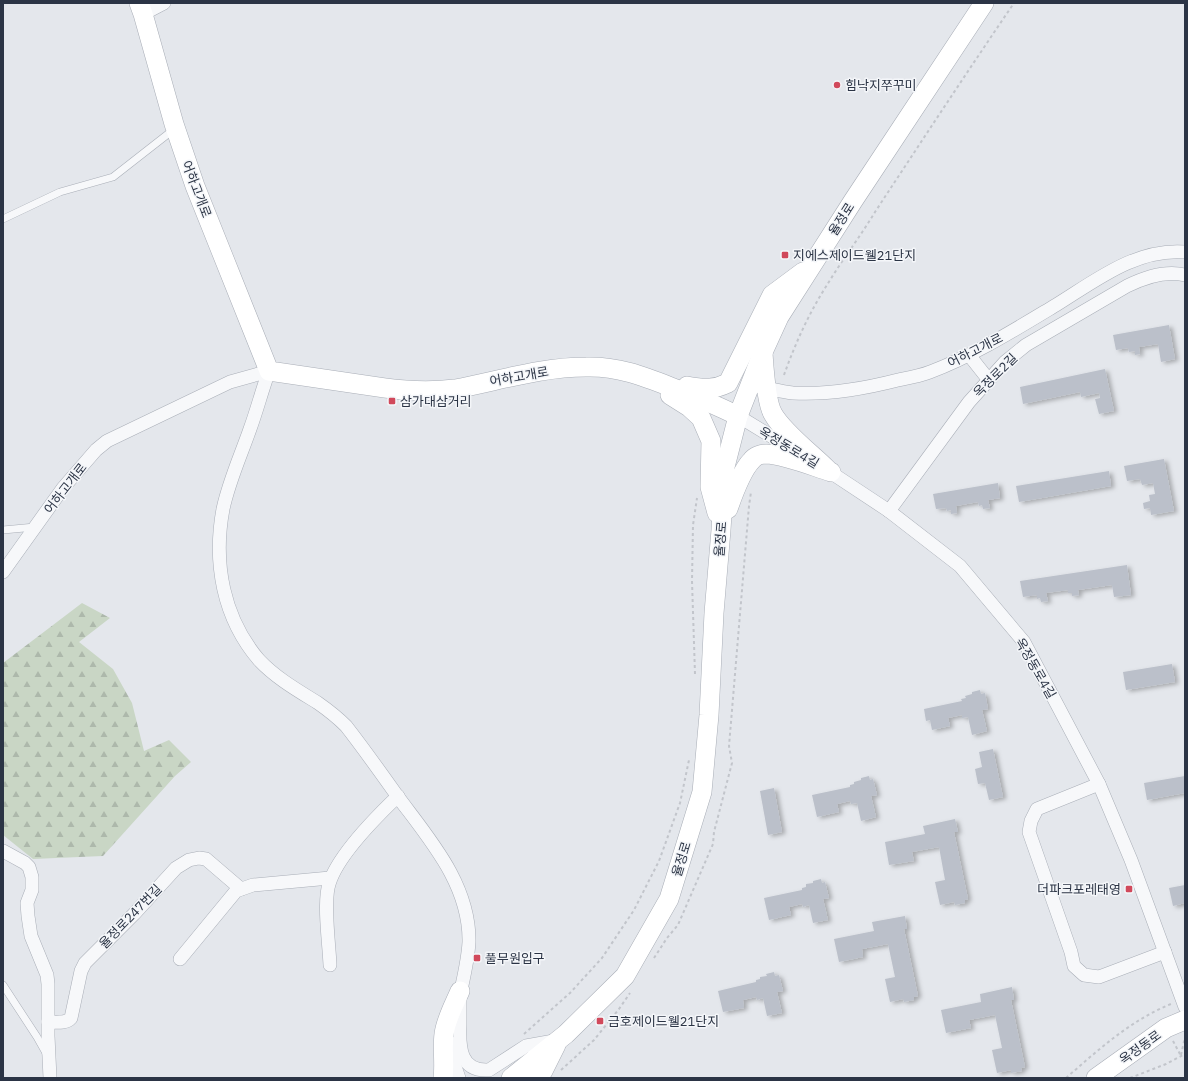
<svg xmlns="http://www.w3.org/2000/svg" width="1188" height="1081" viewBox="0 0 1188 1081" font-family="'IBM Plex Sans','Noto Sans KR',sans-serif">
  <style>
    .forest { fill: url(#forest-firs) }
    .building { fill: #bbc0ca; filter: url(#shadow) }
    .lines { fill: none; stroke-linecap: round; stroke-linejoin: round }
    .lane-casing { stroke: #a9aeb7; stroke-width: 8 }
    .street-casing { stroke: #a9aeb7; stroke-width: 14 }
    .secondary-casing { stroke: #a9aeb7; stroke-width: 20 }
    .path { stroke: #c2c5cb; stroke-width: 2; stroke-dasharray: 3 3; stroke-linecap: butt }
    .lane { stroke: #f7f8fa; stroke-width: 7 }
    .street { stroke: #f7f8fa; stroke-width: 13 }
    .secondary { stroke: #fff; stroke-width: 19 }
    .poi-dot { fill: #d1495b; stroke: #f4f6f9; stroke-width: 1.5 }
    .labels { text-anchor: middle; stroke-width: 3; stroke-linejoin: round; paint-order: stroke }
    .poi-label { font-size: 13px; fill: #2b3445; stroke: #f4f6f9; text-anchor: start }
    .street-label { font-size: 13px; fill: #2b3445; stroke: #f4f6f9 }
  </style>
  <defs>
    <pattern id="forest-firs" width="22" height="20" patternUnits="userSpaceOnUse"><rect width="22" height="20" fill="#c9d6c5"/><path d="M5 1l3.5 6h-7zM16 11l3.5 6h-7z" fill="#adb8ab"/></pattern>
    <filter id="shadow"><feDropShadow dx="3.5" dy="2" stdDeviation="2" flood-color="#0004"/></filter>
  </defs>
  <rect width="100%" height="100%" fill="#e4e7ec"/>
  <polygon class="forest" points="82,603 110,618 79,642 113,669 132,703 144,751 169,740 191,762 175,776 103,856 33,859 3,835 3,663"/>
  <g class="building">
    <polygon points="1169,325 1175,359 1161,362 1158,344 1139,347 1140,354 1135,355 1135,351 1129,352 1128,348 1116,350 1113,335"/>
    <polygon points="1105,369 1114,411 1099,414 1095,399 1100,398 1099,393 1081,397 1080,392 1023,404 1020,387"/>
    <polygon points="1164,459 1174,511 1151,515 1150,508 1144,509 1143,503 1150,501 1149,495 1155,494 1153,483 1142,485 1140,479 1127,481 1124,466"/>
    <polygon points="1109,471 1111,486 1019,502 1016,486"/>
    <polygon points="998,483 1000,498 988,500 990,508 983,509 982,505 979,506 978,502 956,506 957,513 951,514 951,510 947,511 946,508 936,509 933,494"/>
    <polygon points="1127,565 1131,595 1114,597 1112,585 1078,590 1079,595 1072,596 1072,593 1068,593 1068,590 1046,593 1048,601 1041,602 1040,598 1037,599 1037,595 1023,597 1020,581"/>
    <polygon points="1172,664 1175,682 1126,690 1123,672"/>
    <polygon points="980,690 981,694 985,693 988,709 982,710 987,731 972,735 968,717 962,718 962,715 948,718 950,726 932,730 930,720 926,721 924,709 962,701 961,699 966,698 965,696 972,694 972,692"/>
    <polygon points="993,749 1003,797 989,800 985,783 978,784 975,769 982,767 979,752"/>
    <polygon points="869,776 870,780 873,779 877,795 871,796 876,817 861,821 857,803 851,804 850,801 837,804 839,812 817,817 812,795 850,787 850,785 854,784 854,782 861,780 861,778"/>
    <polygon points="1185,776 1185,793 1147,800 1144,783"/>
    <polygon points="774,788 782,832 768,835 760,791"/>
    <polygon points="955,819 958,832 954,832 968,899 965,900 965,903 955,905 954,902 940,905 935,882 945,880 939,847 912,852 914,861 889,865 885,842 925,834 923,826"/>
    <polygon points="821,879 822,883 825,882 829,898 823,899 828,920 813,923 809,905 803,907 802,904 789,907 791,915 769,920 764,898 802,890 802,888 806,887 806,884 813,883 813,881"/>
    <polygon points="1185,885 1185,903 1173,906 1169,888"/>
    <polygon points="905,916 907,929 904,929 918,996 914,997 914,1000 904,1002 903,999 890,1002 885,979 895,977 888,944 862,949 863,957 839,962 834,939 874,931 872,922"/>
    <polygon points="774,972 775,976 779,975 783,991 777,992 782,1013 767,1016 763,998 757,1000 756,997 743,1000 744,1008 723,1012 718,991 756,982 756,980 760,979 760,977 767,976 766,974"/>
    <polygon points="1012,987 1014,1000 1011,1000 1025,1067 1021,1068 1022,1071 1011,1073 1011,1070 997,1073 992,1050 1002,1048 995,1015 969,1020 971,1028 946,1033 941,1010 981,1002 980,994"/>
  </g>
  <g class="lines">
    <g class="lane-casing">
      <g id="lane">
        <polyline points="3,219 60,192 113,177 168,134 175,132"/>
        <polyline points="3,530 35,527"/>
        <polyline points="3,985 37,1037 46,1053"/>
      </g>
    </g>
    <g class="street-casing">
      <g id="street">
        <polyline points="143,14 164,3"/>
        <polyline points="969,355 988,379"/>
        <path d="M269,371C262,390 257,410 250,429C241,455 229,481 223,509C213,563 223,618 259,660C276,678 297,690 318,703C328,710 337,717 346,726C364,749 381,773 398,797C430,840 470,885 469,942C468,961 463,980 459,999"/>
        <path d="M760,387C771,389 782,392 793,393C828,395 863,389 898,380C908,378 920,376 930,372C973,356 1016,329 1056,305C1095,281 1136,248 1185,252"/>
        <polyline points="738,416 802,455"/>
        <polyline points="824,468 889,511 960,566 1024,642 1099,784 1131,860 1185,1007"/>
        <path d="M889,511L969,402L1005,362L1026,345L1127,286C1145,277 1165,270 1185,275"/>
        <polyline points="3,572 63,488 96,450 107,441 230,382 269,371"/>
        <polyline points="1099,784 1037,809 1031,821 1029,832 1071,952 1074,966 1084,975 1099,977 1165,952"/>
        <polyline points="3,851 25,863 29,867 32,877 32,890 27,903 28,916 31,936 47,975 48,984 48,1036 50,1078"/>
        <polyline points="180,959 236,891 253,885 330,878"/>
        <path d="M330,965C329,943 324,909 328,888C334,859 376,817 398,796"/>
        <path d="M460,997C460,1006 460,1016 460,1025C459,1047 460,1072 489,1070L526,1046L554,1041"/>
        <path d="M48,1022C55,1022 66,1024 71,1018L81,971L85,963L134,914L176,868L189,860L199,858L206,859L241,889"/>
        <polyline points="451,1043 452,1058 459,1078"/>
      </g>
    </g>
    <g class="secondary-casing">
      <g id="secondary">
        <path d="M139,3L143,14L174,124L195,186L269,371L385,388C408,391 432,392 455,389C498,381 541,367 586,367C617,366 643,376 671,387C694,396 716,405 738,416"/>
        <path d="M763,353C764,368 766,402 773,414C783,432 812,454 827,469"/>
        <path d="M687,386C703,389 714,390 728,383L772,295L803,272"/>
        <polyline points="670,395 689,407 701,418 711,441 710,487 717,513"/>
        <path d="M728,509C733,495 741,471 752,460C755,456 761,454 766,454C786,455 812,466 831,472"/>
        <path d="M443,1078C445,1064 442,1049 444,1034C446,1019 454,1005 460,991"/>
        <polyline points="511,1078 566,1034 625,976 669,899 702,792 709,715 714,613 721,530 725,467 738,416 763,352 779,317 853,201 984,3"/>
        <polyline points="536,1078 543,1071 556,1045"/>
        <polyline points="1096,1078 1166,1028 1185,1020"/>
      </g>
    </g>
    <g class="path">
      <path d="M784,375C795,344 809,313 827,285C842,260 860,237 875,212C921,142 967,72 1014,3"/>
      <polyline points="695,674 692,581 693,525 697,498"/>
      <polyline points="654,958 667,938 678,925 713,844 714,832 732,763 729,746 749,506 751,492"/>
      <polyline points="524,1034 570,993 602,958 634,910 659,861 680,803 689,760"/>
      <polyline points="1173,1041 1181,1056"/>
      <polyline points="1181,1055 1185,1037"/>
      <polyline points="561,1070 594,1040 619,1009 630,993"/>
      <path d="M1066,1078C1098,1050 1131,1020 1171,1004"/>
      <polyline points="1130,1078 1166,1064 1185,1054"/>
    </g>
    <use href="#lane" class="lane"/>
    <use href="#street" class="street"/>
    <use href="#secondary" class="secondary"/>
  </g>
  <g class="poi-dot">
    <circle cx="837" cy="85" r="4"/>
    <rect x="781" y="251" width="8" height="8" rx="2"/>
    <rect x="388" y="397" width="8" height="8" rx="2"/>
    <rect x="1125" y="885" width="8" height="8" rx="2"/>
    <rect x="473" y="954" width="8" height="8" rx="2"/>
    <rect x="596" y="1017" width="8" height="8" rx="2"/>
  </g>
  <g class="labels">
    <g class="poi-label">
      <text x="845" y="90">힘낙지쭈꾸미</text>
      <text x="793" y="260">지에스제이드웰21단지</text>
      <text x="400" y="406">삼가대삼거리</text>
      <text x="1121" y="894" text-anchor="end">더파크포레태영</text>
      <text x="485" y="963">풀무원입구</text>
      <text x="608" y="1026">금호제이드웰21단지</text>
    </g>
    <g class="street-label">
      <text transform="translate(197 189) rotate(69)" y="5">어하고개로</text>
      <text transform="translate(841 219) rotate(-58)" y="5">율정로</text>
      <text transform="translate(975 350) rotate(-27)" y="5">어하고개로</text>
      <text transform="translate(995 375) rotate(-45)" y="5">옥정로2길</text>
      <text transform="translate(519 376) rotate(-10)" y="5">어하고개로</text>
      <text transform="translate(789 447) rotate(31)" y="5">옥정동로4길</text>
      <text transform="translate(65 488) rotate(-52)" y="5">어하고개로</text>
      <text transform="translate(720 539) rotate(-85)" y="5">율정로</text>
      <text transform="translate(1036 668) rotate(60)" y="5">옥정동로4길</text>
      <text transform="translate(681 859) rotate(-73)" y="5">율정로</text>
      <text transform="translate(130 916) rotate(-46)" y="5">율정로247번길</text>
      <text transform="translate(1140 1047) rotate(-36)" y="5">옥정동로</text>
    </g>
  </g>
  <rect width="1188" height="1081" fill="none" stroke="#2b3445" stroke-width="8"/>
</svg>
